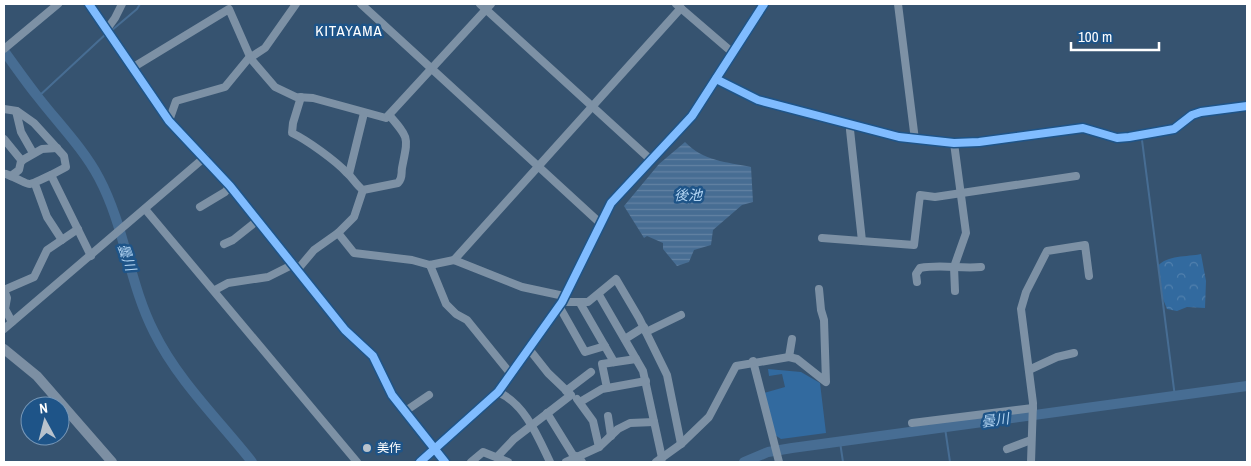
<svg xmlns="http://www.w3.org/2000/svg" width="1251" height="466" viewBox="0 0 1251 466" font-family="'Archivo Narrow','Noto Sans JP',sans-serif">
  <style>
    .forest { fill: url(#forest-crowns) }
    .pitch { fill: #326a9f }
    .water { fill: url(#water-rules) }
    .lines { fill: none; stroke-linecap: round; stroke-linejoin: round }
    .stream { stroke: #476d93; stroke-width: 2 }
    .river { stroke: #476d93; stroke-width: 10 }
    .minor { stroke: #7d91a5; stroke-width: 8 }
    .major { stroke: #7c8fa3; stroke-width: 10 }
    .cycleway-casing { stroke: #1e5488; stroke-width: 11 }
    .cycleway { stroke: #80bcff; stroke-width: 8 }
    .poi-dot { fill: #b9c3cd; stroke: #1e5488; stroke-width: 2 }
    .labels { text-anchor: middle; stroke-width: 5; stroke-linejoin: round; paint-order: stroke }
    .poi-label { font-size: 12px; fill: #fff; stroke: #1e5488; text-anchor: start }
    .water-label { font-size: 14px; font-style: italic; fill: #b3d5f3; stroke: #1e5488 }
    .quarter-label { font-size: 15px; letter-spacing: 1px; fill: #fff; stroke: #1e5488 }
  </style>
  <defs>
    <pattern id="forest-crowns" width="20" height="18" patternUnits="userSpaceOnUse" patternTransform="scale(1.25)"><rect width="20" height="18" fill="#326a9f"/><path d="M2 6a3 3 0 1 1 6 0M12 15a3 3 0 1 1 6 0" fill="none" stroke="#5180ad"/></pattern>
    <pattern id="water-rules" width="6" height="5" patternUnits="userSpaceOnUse" patternTransform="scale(1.25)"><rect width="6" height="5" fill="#476d93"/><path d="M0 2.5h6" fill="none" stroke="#6383a3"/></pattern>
  </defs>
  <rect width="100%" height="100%" fill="#365370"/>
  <path class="forest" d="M1201,254L1206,281L1205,308L1187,307L1177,311L1167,309L1163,299L1158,266C1167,255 1187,257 1201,254Z"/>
  <polygon class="pitch" points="768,369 801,372 820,383 826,433 781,439 775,435 764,393 785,387 782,374 769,376"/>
  <path class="water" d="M685,142C703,161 727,162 751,167L753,202L742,205L713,230L711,245L694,250L689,262L677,266L663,249V243L647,236L644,238L624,206L659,164Z"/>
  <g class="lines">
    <g class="stream">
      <polyline points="111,31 137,9 140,4"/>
      <polyline points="38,97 107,33"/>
      <polyline points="1142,140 1175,397"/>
      <polyline points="945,428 950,462"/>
      <polyline points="840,442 843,462"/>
    </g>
    <g class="river">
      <path d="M4,51C15,66 26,82 38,97C58,123 83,148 99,178C125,227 129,283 154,332C178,381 219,420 252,462"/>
      <polyline points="744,462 768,452 792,448 1247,386"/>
    </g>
    <g class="minor">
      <polyline points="89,4 169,121 230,186 345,330 373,356 392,395 445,462"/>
      <polyline points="361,4 600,223"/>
      <polyline points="480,4 651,160"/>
      <polyline points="676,4 733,53"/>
      <polyline points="898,4 915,140"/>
      <polyline points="107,29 115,18 122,4"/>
      <polyline points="4,49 58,4"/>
      <polyline points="132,68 229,9 251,59 275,87 296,97 313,98 386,118 491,4"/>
      <polyline points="716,79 758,100 899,137 954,143 979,142 1083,128 1117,138 1129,137 1174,129 1192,115 1201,112 1247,106"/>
      <path d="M301,97L293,123L292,133C307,140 336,161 347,173C353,178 356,185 363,190L398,183C403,178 401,174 402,168C408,137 410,139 389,115"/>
      <polyline points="4,109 17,111 34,123 64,156 66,167 51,175 91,256"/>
      <polyline points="16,111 21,132 33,153"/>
      <polyline points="169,121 176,101 225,87 248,59 265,48 296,4"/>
      <polyline points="850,130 862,241"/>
      <polyline points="4,139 22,161"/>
      <polyline points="954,143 966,233 954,267 955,291"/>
      <path d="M6,174C36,186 22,188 51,175"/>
      <polyline points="349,174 364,113"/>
      <polyline points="11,176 19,170 21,161 42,149 57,148"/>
      <polyline points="35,184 47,217 62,240"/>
      <polyline points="200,207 225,192 230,186"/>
      <polyline points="145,209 357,462"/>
      <polyline points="338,233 354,217 363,190"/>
      <polyline points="822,238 914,245 920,195 935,197 1076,176"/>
      <polyline points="224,244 233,240 258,220"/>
      <polyline points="454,260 681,8"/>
      <polyline points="430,265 446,304 456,314 467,320 510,373"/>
      <polyline points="298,269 314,250 338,233 354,253 412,260 430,265 454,260 522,287 564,296"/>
      <path d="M917,282L916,274L920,268C941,264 960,269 981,267"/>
      <polyline points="4,290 34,277 47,250 78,229"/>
      <polyline points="4,290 7,298 5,309 12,322"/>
      <polyline points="215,290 228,283 268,277 294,264"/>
      <polyline points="599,295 643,371 662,458"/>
      <polyline points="562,302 588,302 616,279 639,318 667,375 681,444"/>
      <polyline points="580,303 614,362"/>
      <polyline points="559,306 585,352 605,346"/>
      <polyline points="4,329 205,157"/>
      <polyline points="646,332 681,315"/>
      <polyline points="625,339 644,327"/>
      <polyline points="789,357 792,339"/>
      <polyline points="753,361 779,462"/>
      <polyline points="1031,369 1057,357 1074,353"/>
      <polyline points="607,388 602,364 636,359"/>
      <polyline points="566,391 591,372"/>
      <path d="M498,392C525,404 538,437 550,462"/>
      <polyline points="577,399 593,421 599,447"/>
      <polyline points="580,402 602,389 646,381"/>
      <polyline points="404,412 429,395"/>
      <polyline points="547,413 573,455 579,457 582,462"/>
      <polyline points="608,416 611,436"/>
      <polyline points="912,423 1033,408"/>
      <polyline points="1007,449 1031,440"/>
      <polyline points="497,457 514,439 571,395 548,373 529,349"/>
      <polyline points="420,462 498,392 562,302 611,203 692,116 764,4"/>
      <polyline points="471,462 483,452 508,462"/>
      <polyline points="566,462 599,447 618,429 630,423 654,422"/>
      <polyline points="656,462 681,444 709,417 736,366 789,357 797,359 826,382 824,320 821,310 819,289"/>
      <polyline points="1031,462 1033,403 1021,309 1026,292 1047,251 1085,245 1089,276"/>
    </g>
    <polyline class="major" points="4,349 37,376 112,462"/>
    <g class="cycleway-casing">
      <g id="cycleway">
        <polyline points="89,4 169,121 230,186 345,330 373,356 392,395 445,462"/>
        <polyline points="716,79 758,100 899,137 954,143 979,142 1083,128 1117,138 1129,137 1174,129 1192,115 1201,112 1247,106"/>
        <polyline points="420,462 498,392 562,302 611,203 692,116 764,4"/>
      </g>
    </g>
    <use href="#cycleway" class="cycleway"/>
  </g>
  <circle class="poi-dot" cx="367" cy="448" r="5"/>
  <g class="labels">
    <g class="poi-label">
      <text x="377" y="452">美作</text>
    </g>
    <g class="water-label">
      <text x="688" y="200">後池</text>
      <text transform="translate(127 257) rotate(71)" y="5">曇川</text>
      <text transform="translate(995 420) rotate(-8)" y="5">曇川</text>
    </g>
    <g class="quarter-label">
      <text x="349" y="36">KITAYAMA</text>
    </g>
  </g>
  <rect width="1251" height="466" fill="none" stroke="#ffffff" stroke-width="10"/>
  <g transform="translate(45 421) rotate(353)"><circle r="24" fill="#1e5488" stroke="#7898b8"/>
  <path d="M0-4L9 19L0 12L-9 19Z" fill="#b9c3cd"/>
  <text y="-8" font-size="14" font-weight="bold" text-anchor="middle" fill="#ffffff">N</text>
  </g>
  <path d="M1071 42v8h88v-8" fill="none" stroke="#ffffff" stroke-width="2.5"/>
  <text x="1078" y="42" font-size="15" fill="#ffffff" stroke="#1e5488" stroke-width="4" paint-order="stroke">100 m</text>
</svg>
